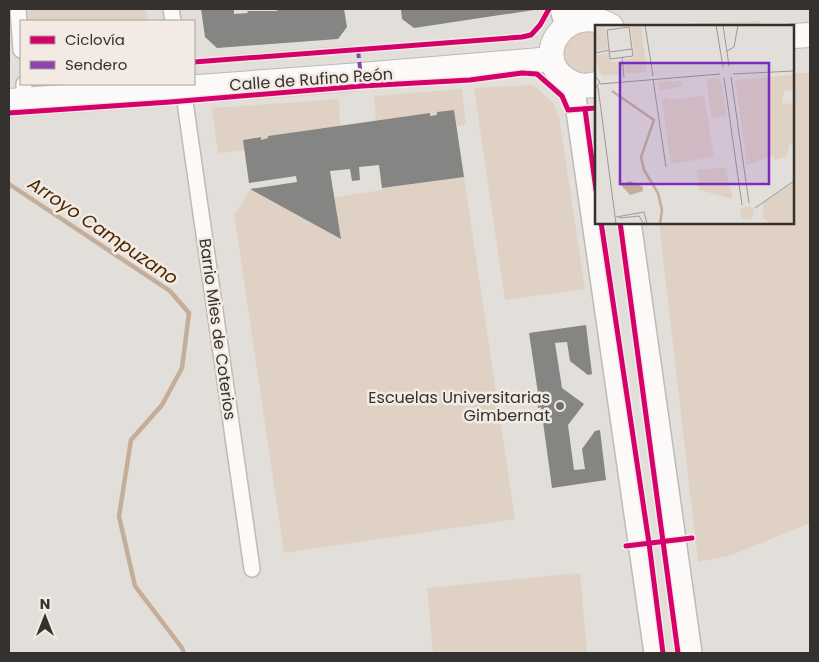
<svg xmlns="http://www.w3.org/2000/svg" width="819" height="662" viewBox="0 0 819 662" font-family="Poppins,sans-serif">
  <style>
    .green { fill: #dfd2c5 }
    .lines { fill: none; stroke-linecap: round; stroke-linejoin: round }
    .stream { stroke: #c4ae99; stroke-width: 4.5 }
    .building { fill: #858583 }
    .minor-casing { stroke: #bebab7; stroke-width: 18 }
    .secondary-casing { stroke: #bebab7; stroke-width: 24 }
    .primary-casing { stroke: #bebab7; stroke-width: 26 }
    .minor { stroke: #fbfaf9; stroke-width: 15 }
    .secondary { stroke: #fbfaf9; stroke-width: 21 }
    .primary { stroke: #fbfaf9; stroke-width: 24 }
    .quiet { stroke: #8e44ad; stroke-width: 4; stroke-dasharray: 8 4; stroke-linecap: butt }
    .cycleway-casing { stroke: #f3ebe3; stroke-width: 8 }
    .cycleway { stroke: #d6006c; stroke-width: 5 }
    .poi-dot { fill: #716e6a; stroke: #f3ebe3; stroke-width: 2 }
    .labels { text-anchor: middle; stroke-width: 5; stroke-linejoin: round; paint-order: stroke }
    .street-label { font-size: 16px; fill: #34312e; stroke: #f3ebe3 }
    .poi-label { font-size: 16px; fill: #34312e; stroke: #f3ebe3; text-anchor: end }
    .water-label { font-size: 18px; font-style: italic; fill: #472a03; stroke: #f3ebe3 }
    .inset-river { fill: none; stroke: #c4ae99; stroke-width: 2.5 }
    .inset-road { fill: none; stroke: #9c9995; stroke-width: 1 }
    .view { fill: #7b2cbf; fill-opacity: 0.15; stroke: #7b2cbf; stroke-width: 2.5 }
    .inset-edge { fill: none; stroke: #34312e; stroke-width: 2.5 }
  </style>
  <rect width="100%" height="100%" fill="#e2deda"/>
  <g class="green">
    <polygon points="28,9 146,9 148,21 29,21"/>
    <polygon points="760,21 760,24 681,26 682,24"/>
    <path d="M583,27L596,29V70C584,76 567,72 563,57C562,53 563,49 563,45Z"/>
    <polygon points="352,45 352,48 214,58 214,56"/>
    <polygon points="793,73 810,73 810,523 732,555 698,562 659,223 793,222"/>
    <path d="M532,85C537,87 548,98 552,102C556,106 555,112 559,117L585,289L505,300L474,88Z"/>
    <polygon points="357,89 358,92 218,102 218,100"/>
    <polygon points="462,89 466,125 457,126 454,110 437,112 437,115 376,121 374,96"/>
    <polygon points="339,99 340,126 268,136 268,138 261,140 260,137 243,139 245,150 218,153 212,108"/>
    <polygon points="172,103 172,106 9,118 9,115"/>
    <path d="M464,177L515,519L284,553L234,213C242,208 245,197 250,189L281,206L382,190V188Z"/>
    <polygon points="580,573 587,653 433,653 427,588"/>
  </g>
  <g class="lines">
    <polyline class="stream" points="9,184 170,291 189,313 182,368 162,405 131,440 119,516 135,586 182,648 184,653"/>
  </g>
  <g class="building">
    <polygon points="201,9 234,9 234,14 248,13 247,11 277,11 277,9 344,9 347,27 338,39 217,48 205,37"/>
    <polygon points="401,9 534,9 534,10 414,28 402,19"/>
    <polygon points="454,110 464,177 382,188 379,165 359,167 360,180 352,181 350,169 330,171 341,239 250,189 297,182 296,176 249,183 243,140 261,137 261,140 268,138 268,136 430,113 430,116 437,115 437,112"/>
    <polygon points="586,325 592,374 588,375 570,361 567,342 555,343 562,388 584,404 568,425 574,470 585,469 582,449 595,431 600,430 606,480 552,488 541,407 538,408 537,400 539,400 529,333"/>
  </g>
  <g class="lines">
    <g class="minor-casing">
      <g id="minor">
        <polyline points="18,9 21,50"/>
        <polyline points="171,9 173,21"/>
        <polyline points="24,84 24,87"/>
        <polyline points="183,88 252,569"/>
      </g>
    </g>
    <g class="secondary-casing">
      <g id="secondary">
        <polyline points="561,9 565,23"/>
        <polyline points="573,83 655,653"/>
        <polyline points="630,222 691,653"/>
      </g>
    </g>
    <g class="primary-casing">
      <g id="primary">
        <polyline points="793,36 810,35"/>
        <path d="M596,84C586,87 576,86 567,80C528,55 569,0 611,26"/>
        <polyline points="9,101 361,75 552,59"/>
      </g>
    </g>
    <use href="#minor" class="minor"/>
    <use href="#secondary" class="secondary"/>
    <use href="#primary" class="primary"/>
    <polyline class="quiet" points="358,50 362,86"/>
    <g class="cycleway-casing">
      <g id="cycleway">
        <polyline points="194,62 522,37 531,35 540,25 549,9"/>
        <polyline points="585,109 596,190"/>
        <polyline points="9,113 170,102 362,86 470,80 522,73 537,74 562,96 568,110 596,108"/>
        <polyline points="601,222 649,543 663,653"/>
        <polyline points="620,222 678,653"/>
        <polyline points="626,546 692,538"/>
      </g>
    </g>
    <use href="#cycleway" class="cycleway"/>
  </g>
  <circle class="poi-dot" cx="560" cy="406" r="5"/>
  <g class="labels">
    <g class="street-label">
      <text transform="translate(311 79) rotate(-4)" y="6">Calle de Rufino Peón</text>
      <text transform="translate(218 329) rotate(82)" y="6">Barrio Mies de Coterios</text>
    </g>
    <g class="poi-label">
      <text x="550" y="403">Escuelas Universitarias<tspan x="550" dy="18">Gimbernat</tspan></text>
    </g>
    <g class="water-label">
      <text transform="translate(103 231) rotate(34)" y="6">Arroyo Campuzano</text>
    </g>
  </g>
  <g transform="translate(595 25)">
    <rect width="199" height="199" fill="#e2deda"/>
    <path d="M0,0H32L10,3L13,24L0,25ZM35,0H46L52,47L30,49L29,35L40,33ZM14,28L15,37L26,36V49L8,51L4,47L1,30ZM199,50V67L190,65L187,74L188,79L199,78V118L194,120L192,131L180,135L178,131L152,140L140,55ZM122,53L127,59L131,90L117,93L111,54ZM86,56L87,61L64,66L63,57ZM109,70L119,132L76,139L67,77L70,72L76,75ZM130,142L138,174L104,165L102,145ZM199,157V199H175L168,192V178ZM145 188a7 7 0 1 1 14 0a7 7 0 1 1-14 0Z" fill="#dfd2c5"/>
    <path d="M35,156L48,162V166L35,170L26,160Z" fill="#c4ae99"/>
    <path class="inset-river" d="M17,66L59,95L46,132L49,145L63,168L67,185L65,199"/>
    <path class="inset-road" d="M50,0L58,51M121,0L128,42M128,0L134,41M34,2L38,31L15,34L12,5ZM132,26L139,22L143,0M15,27L37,24M0,28L15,25M27,32L29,53M138,49L199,46M0,51L5,57L0,64M136,52L154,178M129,53L147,180M58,54L71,142M5,59L125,49M3,62L21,199M160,183L199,156M21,192L49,187L52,199M24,193L44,191L49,199"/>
    <path class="view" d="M25,38H174V159H25Z"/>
    <rect width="199" height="199" class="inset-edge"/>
  </g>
  <rect width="819" height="662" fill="none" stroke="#34312e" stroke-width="20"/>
  <rect x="20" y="20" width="175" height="65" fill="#f3ebe3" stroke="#a7a19b"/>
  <rect x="30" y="36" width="25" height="8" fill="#d6006c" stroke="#a7a19b"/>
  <text x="65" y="45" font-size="15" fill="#34312e">Ciclovía</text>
  <rect x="30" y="61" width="25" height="8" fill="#8e44ad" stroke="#a7a19b"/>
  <text x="65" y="70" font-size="15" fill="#34312e">Sendero</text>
  <g transform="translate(45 617)" stroke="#f3ebe3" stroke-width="4" paint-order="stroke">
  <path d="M0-4L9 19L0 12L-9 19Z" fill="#34312e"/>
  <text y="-8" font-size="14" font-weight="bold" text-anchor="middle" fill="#34312e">N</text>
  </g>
</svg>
